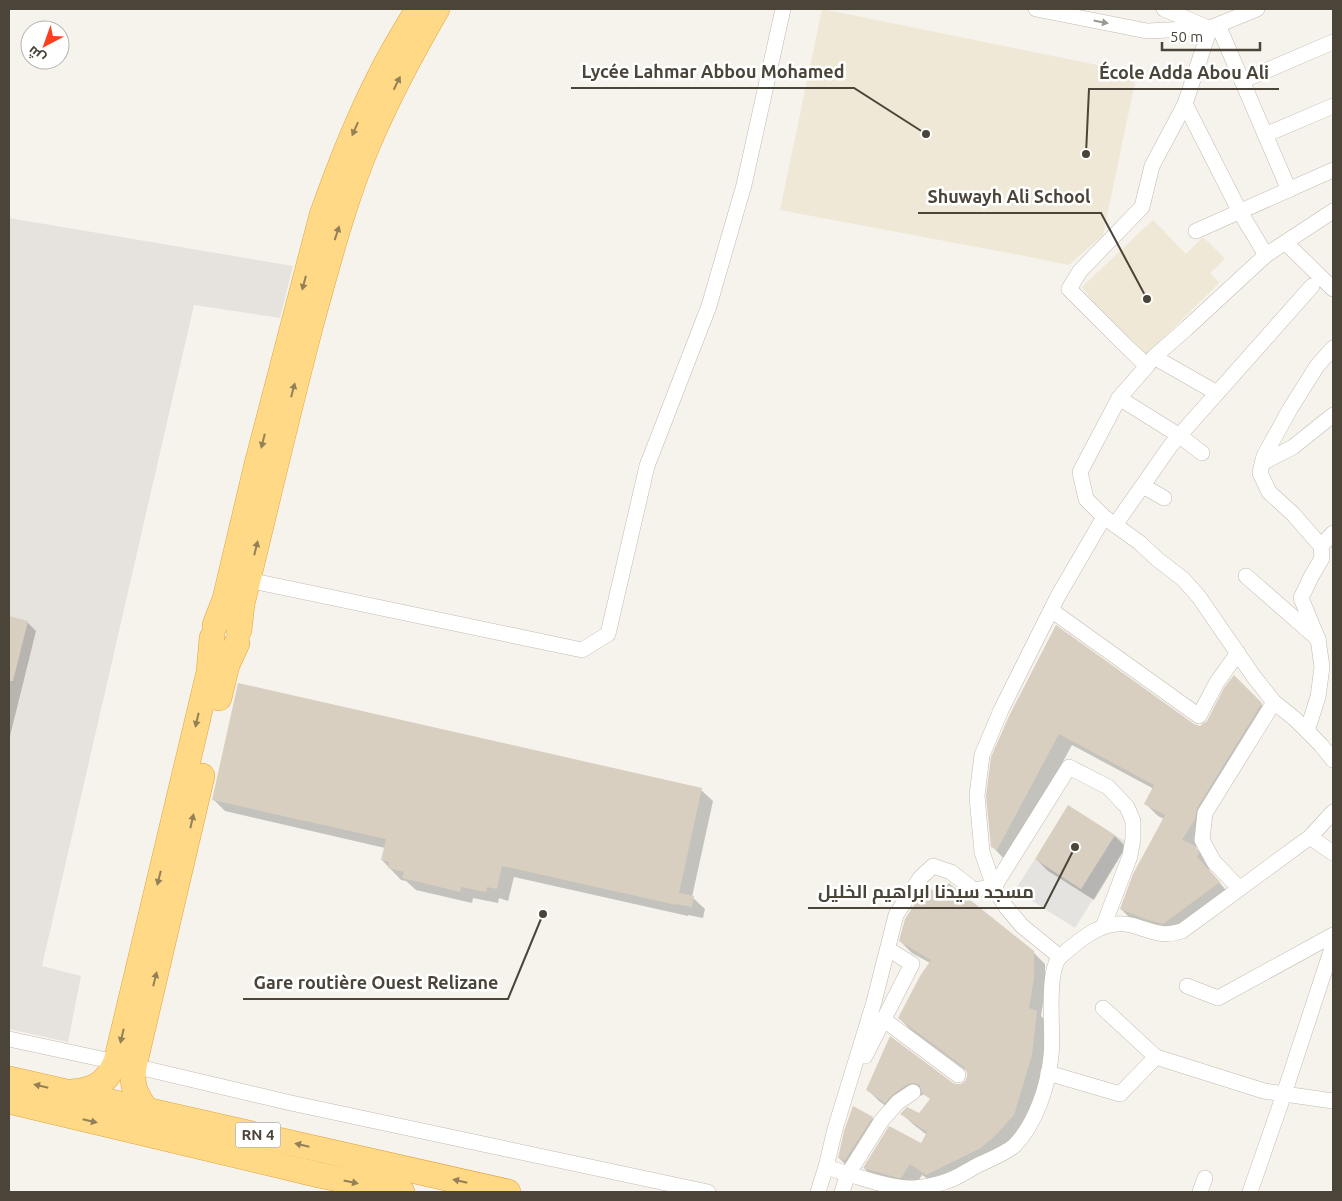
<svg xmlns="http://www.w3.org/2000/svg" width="1342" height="1201" viewBox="0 0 1342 1201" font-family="Ubuntu,Cairo,sans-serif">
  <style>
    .industrial { fill: #e6e2dd }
    .education { fill: #efe8d6 }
    .parking { fill: #e5e3e0 }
    .shadow { fill: #0003 }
    .building { fill: #d8cfc1 }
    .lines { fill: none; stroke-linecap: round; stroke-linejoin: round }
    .minor-casing { stroke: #c2bbae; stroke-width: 16 }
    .trunk-casing { stroke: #e0a43c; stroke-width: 26 }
    .minor { stroke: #fff; stroke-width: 15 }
    .trunk { stroke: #ffd985; stroke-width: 25 }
    .oneway { fill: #9c9892 }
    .oneway2 { fill: #938057 }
    .labels { text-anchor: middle; stroke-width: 5; stroke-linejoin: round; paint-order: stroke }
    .shield { fill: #fff; stroke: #817c74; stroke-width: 1 }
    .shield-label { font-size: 15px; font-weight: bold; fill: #4b4439 }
    .leader { fill: none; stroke: #4b4439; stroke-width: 2 }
    .callout-dot { fill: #4b4439; stroke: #fff; stroke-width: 2 }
    .callout-label { font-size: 18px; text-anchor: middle; font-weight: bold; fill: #4b4439; stroke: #fff; stroke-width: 5; stroke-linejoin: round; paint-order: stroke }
  </style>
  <rect width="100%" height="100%" fill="#f6f3ec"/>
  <polygon class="industrial" points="9,218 293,266 280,318 194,305 42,966 81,976 68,1042 9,1029"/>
  <g class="education">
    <polygon points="822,9 1137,73 1103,235 1069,265 1030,257 780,210"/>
    <polygon points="1153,220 1186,254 1203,237 1225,259 1210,273 1219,283 1145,356 1099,310 1082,287"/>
  </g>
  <polygon class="parking" points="1115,835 1128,843 1075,928 1015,890 1035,859 1081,889"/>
  <g class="shadow">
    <polygon points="9,618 27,622 36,631 9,740"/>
    <polygon points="1234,677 1273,716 1208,820 1206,831 1196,848 1205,858 1210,866 1209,870 1230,895 1175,935 1133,921 1121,909 1164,819 1158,816 1146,804 1154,789 1072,745 1009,861 1004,859 992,846 1011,714 1193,725 1200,727 1208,722"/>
    <polygon points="701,790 713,801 692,897 705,909 703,918 688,915 688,916 514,877 508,901 499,898 498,903 473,898 472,903 416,890 406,881 401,880 382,860 385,848 225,811 213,799"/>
    <polygon points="1115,836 1126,847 1094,900 1048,871 1036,859"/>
    <polygon points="939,897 1033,952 1045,964 1045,991 1041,1016 1049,1024 1043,1067 1026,1127 1008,1147 939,1186 922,1175 913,1189 876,1180 864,1168 921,1144 927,1135 914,1125 902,1114 920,1114 931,1099 925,1094 920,1096 904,1106 897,1114 879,1101 867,1089 890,1038 952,1084 962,1085 966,1082 968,1072 911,1030 899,1018 930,963 912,953 900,941"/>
    <polygon points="872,1118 881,1126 848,1167 839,1158"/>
  </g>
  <g class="building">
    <polygon points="9,616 28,621 13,681 9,681"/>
    <polygon points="1056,625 1194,724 1200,726 1207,721 1224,688 1234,675 1262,703 1197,808 1195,819 1182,840 1194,845 1199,853 1197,857 1220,882 1163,924 1148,920 1120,909 1133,874 1165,815 1144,804 1154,785 1059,734 997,850 991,847 986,796 991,757 1010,714"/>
    <polygon points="238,683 702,788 679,893 694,896 692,907 676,904 676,905 502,866 497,889 487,887 486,892 461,887 460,892 402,878 404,872 388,868 389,862 381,860 386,839 212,800"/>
    <polygon points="1068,805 1115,835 1081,889 1035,859"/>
    <polygon points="949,883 1034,951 1034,978 1029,1008 1037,1011 1032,1055 1014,1115 996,1135 981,1148 926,1175 910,1164 901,1178 898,1178 863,1168 889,1126 921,1143 927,1132 900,1114 907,1107 919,1113 930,1099 922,1093 920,1086 918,1084 913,1083 908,1084 893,1094 885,1103 866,1090 890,1036 953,1083 956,1084 961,1084 965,1081 967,1077 967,1072 964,1067 898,1018 920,976 931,960 899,941 905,919 927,885 938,895"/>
    <polygon points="853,1106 873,1117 845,1160 838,1158 844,1131"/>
  </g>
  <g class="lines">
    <g class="minor-casing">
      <g id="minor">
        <polyline points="1036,9 1147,31 1210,28 1257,9"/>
        <polyline points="1164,9 1206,27"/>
        <polyline points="1218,25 1289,190"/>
        <polyline points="1242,81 1333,42"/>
        <polyline points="1185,104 1240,212 1266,255"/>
        <polyline points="1265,135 1333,106"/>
        <polyline points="1333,211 1266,255 1187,328 1154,357 1147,366 1119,398 1080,472 1086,499 1104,517 1140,543 1157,559 1183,579 1199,597 1254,677 1274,702 1295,719 1321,745 1333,760"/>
        <polyline points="1196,231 1333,170"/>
        <polyline points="1286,243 1333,289"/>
        <polyline points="1154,357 1217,393"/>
        <polyline points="1147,366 1123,343 1069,289 1080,271 1142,207 1152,166 1185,104 1210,28"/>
        <polyline points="1119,398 1180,436 1202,453"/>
        <polyline points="1262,463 1293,447 1333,415"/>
        <polyline points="1143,486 1164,498"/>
        <polyline points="1115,525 1171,445 1312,286"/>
        <polyline points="1321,546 1333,533"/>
        <polyline points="1246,576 1318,639 1322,667 1318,697 1307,731"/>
        <polyline points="248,580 582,650 608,634 647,466 709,306 744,185 783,9"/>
        <polyline points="1051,610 1199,716 1217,682 1238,653"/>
        <polyline points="1318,639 1301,598 1311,577 1322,558 1321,546 1293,514 1269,492 1260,473 1264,456 1290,409 1317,366 1333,348"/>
        <polyline points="1310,837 1333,853"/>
        <polyline points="1239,888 1214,862 1202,840 1205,813 1274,702"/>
        <polyline points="1060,957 1022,926 1006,907 994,887 982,852 977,796 982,755 1001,710 1058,596 1104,517"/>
        <polyline points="1187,986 1218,998 1333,935"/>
        <polyline points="1103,1008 1156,1057 1264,1091 1333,1101"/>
        <polyline points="883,1019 958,1075"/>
        <polyline points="9,1039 134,1066 291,1103 708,1192"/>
        <polyline points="865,1056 912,964 888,949"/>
        <polyline points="1048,1073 1120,1094 1156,1057"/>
        <polyline points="826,1167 848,1174 882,1120 898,1102 913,1092"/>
        <polyline points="818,1192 826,1167 835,1129 874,1002 896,915 920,878 933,866 951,872 974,890 994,887 1069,767 1108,787 1127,807 1133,821 1133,838 1130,856 1103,927"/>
        <path d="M842,1192L848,1174C866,1179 893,1189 911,1188C919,1188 937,1185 944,1182C956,1179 967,1171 978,1165C987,1161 1008,1152 1015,1145C1036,1123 1048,1086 1051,1056C1054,1033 1045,970 1061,956C1079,940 1104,918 1131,925C1151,930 1160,938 1182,931L1310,837L1333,812"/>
        <polyline points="1200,1192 1205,1178"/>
        <polyline points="1250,1192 1284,1094 1333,945"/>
      </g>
    </g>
    <g class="trunk-casing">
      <g id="trunk">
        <path d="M215,625L225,599L257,464L322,215C339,167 357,121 380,76C391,53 405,31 418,9"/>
        <path d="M239,630L242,604C266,507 288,410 314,313C330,256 345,198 368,144C388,97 412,52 437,9"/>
        <polyline points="219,698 227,665 237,643"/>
        <polyline points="9,1079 508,1192"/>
        <path d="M72,1092C94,1090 106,1084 116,1062L209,672L212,638"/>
        <polyline points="9,1101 319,1175 402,1192"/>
        <path d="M146,1110C135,1092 131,1087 134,1066L202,776"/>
      </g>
    </g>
    <use href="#minor" class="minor"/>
    <use href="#trunk" class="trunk"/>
  </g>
  <defs><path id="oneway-solid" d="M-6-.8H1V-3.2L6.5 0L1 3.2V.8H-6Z" transform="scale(1.25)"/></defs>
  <use class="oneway" href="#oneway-solid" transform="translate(1101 22) rotate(11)"/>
  <g class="oneway2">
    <use href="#oneway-solid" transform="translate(397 83) rotate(-64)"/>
    <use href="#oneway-solid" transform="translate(355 129) rotate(114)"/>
    <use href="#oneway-solid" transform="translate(337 233) rotate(-72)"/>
    <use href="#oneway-solid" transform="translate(304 283) rotate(105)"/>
    <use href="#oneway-solid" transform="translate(293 390) rotate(-75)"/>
    <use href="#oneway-solid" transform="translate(263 441) rotate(104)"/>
    <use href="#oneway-solid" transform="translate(256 548) rotate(-76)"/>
    <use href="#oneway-solid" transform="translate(197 720) rotate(103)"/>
    <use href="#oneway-solid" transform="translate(192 821) rotate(-77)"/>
    <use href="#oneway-solid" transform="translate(159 878) rotate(104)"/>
    <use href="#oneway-solid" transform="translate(155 979) rotate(-76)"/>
    <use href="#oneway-solid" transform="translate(122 1036) rotate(103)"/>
    <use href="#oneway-solid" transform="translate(41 1086) rotate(-167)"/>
    <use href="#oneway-solid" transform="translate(90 1121) rotate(13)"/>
    <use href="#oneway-solid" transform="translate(302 1145) rotate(-167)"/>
    <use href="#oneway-solid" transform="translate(460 1181) rotate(-167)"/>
    <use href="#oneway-solid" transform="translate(351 1182) rotate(12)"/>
  </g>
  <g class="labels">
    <rect class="shield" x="235.5" y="1122.5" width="45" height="25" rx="4"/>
    <g class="shield-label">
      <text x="258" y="1140">RN 4</text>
    </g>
  </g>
  <path class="leader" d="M926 134L854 88H571M1086 154L1089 89H1279M1147 299L1101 213H918M1075 847L1044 908H808M543 914L508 999H243"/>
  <g class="callout-dot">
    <circle cx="926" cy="134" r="5"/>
    <circle cx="1086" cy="154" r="5"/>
    <circle cx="1147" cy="299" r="5"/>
    <circle cx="1075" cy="847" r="5"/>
    <circle cx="543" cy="914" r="5"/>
  </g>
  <g class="callout-label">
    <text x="713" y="78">Lycée Lahmar Abbou Mohamed</text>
    <text x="1184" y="79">École Adda Abou Ali</text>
    <text x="1009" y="203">Shuwayh Ali School</text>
    <text x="926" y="898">مسجد سيدنا ابراهيم الخليل</text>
    <text x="376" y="989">Gare routière Ouest Relizane</text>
  </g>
  <rect width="1342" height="1201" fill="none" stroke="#4b4439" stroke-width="20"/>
  <g transform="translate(45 45) rotate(221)"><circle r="24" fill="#ffffff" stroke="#b7b4b0"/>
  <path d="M0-4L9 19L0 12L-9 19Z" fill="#fc3f1d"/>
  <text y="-8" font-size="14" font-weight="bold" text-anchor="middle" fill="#4b4439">ش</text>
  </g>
  <path d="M1162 42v8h98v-8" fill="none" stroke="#4b4439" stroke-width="2.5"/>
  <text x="1170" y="42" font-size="15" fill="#4b4439" stroke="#ffffff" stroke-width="4" paint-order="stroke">50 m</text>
</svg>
